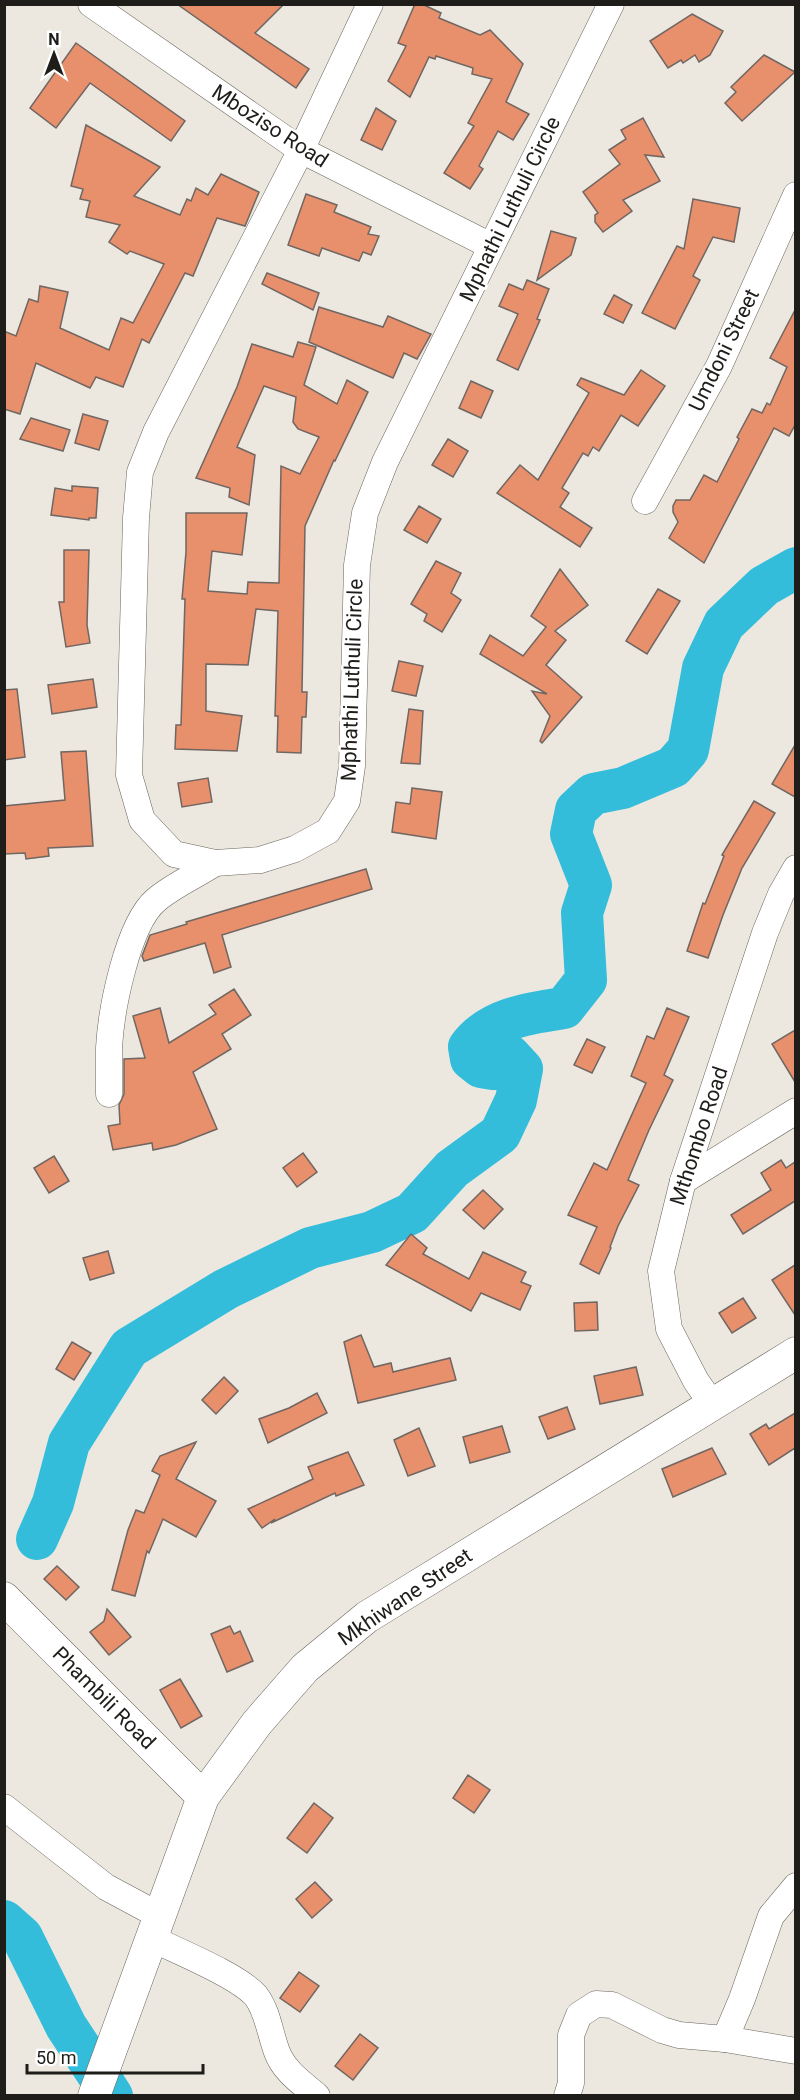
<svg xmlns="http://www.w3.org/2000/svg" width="800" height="2100" viewBox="0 0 800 2100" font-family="Roboto,sans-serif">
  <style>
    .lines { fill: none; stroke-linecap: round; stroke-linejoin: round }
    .river { stroke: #33bddb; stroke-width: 42 }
    .building { fill: #e88f6c; stroke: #706662; stroke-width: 1.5 }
    .minor-casing { stroke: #69655d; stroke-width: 27 }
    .tertiary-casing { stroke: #69655d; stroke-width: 33 }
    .minor { stroke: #fff; stroke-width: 26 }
    .tertiary { stroke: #fff; stroke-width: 32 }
    .labels { text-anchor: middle; stroke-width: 5; stroke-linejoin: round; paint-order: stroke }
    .street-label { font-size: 21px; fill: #1e1d19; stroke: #fff }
  </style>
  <rect width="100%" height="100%" fill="#ede8df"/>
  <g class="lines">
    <g class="river">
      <path d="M37,1539L53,1503L69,1443L129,1348L226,1289L310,1248L372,1232L412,1213L452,1169L500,1134L516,1100L522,1069L510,1056L493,1069L481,1067L471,1059L469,1047C490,1018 531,1013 564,1008L586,980L582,913L591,885L571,834L576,810L593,794L623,788L673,767L688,750L703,668L724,624L764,586L796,568"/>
      <polyline points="4,1921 22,1937 66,2026 112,2096"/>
    </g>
  </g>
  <g class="building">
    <polygon points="177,4 284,4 255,33 309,69 296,88"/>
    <polygon points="415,4 422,4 441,13 439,18 480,35 490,30 523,64 506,102 529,114 513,140 498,131 479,166 483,169 470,189 444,173 474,126 468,123 492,79 472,74 473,68 436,56 435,59 429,57 410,97 388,81 406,46 398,43"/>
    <polygon points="692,14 723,31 710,55 699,62 695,55 683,63 681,60 668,68 650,41"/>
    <polygon points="76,43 185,121 171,141 90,83 56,128 30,108"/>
    <polygon points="764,55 795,72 742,121 725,103 736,92 731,87"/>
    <polygon points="376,108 396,121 382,150 361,140"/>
    <polygon points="643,118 664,157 645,155 660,181 623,200 632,211 603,232 595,222 595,215 598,213 583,192 620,164 609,150 626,139 621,130"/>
    <polygon points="86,125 160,167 134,196 180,215 187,199 191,201 196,188 208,195 221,174 259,192 245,226 217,218 193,276 185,273 149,343 142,339 123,387 96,377 90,388 36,363 20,414 4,409 4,331 16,336 29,299 38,302 40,286 68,292 60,328 109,350 121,318 133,323 164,264 130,251 127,254 109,242 120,225 86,217 90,201 80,199 83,189 71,186"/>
    <polygon points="306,194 337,205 334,212 371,227 368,234 379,236 371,255 363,252 359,261 322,248 319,256 288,245"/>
    <polygon points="693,199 740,208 734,242 713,237 693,276 700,280 675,329 642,313 677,246 684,249"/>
    <polygon points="551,231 576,238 571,255 537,280"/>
    <polygon points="267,273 319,293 313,310 262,284"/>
    <polygon points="527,280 549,289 537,319 540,320 518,370 497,360 518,314 499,306 509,284 523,290"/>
    <polygon points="614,295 632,305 623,323 604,314"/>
    <polygon points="319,307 383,327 388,316 431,334 417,359 404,353 393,378 309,342"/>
    <polygon points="795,310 795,425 789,436 774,428 704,563 669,538 678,522 673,512 673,506 676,500 690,500 704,475 717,482 739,439 737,437 752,409 762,413 767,403 770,405 787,367 770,358"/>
    <polygon points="298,342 316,347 304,385 337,404 347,380 368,392 335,461 334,460 305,526 302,692 307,692 306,717 302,717 301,753 277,752 278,716 275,716 278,611 256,609 248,665 206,664 206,711 242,716 237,751 175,749 176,725 181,725 185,599 182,599 186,552 186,513 247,513 242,555 212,551 208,591 247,594 248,582 279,583 281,466 300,474 319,437 298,429 293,422 296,397 264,386 237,447 255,455 249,505 229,497 230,488 196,478 237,387 252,344 293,357"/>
    <polygon points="641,370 665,386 638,426 621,415 599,451 593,447 588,456 583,453 562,488 569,493 560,507 592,528 580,547 497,493 520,465 538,480 589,393 577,385 581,378 624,395"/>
    <polygon points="471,381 493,391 481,418 459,408"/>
    <polygon points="83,414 108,421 99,450 75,443"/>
    <polygon points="31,418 70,430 63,451 20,439"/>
    <polygon points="448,439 468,451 453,477 432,465"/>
    <polygon points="72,486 98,488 96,518 89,518 89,520 51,515 55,488 72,491"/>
    <polygon points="419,506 441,519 427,543 404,530"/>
    <polygon points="64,550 89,550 87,625 90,643 66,647 59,602 64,602"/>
    <polygon points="436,561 461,573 451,593 461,600 442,632 424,621 427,614 411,604"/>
    <polygon points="560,569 588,605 555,631 566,640 546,665 582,697 542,743 540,741 550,716 532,691 547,694 480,654 490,635 523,656 546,627 531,616"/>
    <polygon points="658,589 680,601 647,654 626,641"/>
    <polygon points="399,661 423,666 416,696 392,691"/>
    <polygon points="93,679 97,707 52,714 48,685"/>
    <polygon points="17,689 25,757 4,760 4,690"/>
    <polygon points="409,709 423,711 420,764 401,763"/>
    <polygon points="795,745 795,797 772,784"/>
    <polygon points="86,751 93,846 48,848 49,856 26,859 25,853 4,854 4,806 65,800 61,752"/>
    <polygon points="208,778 212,802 182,807 178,783"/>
    <polygon points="412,788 442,792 436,839 392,832 396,802 410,804"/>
    <polygon points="754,801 775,813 742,868 723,915 708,958 687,951 703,903 705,904 724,856 722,855"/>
    <polygon points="366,869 372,889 222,935 231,967 214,973 205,943 144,961 142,956 150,935 187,924 186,922"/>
    <polygon points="234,989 251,1015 222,1034 231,1049 193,1072 217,1129 176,1145 153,1150 152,1143 113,1150 108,1126 120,1124 119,1105 124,1094 124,1059 145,1058 133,1016 160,1008 169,1043 216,1014 209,1005"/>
    <polygon points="667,1008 689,1017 664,1075 673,1080 649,1130 628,1180 639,1185 618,1226 610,1247 611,1248 599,1274 580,1264 597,1227 568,1215 594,1163 607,1170 646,1083 631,1076 647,1036 654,1039"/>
    <polygon points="795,1030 795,1082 772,1044"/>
    <polygon points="587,1039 605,1047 592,1073 574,1065"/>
    <polygon points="303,1153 317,1172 297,1187 283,1168"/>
    <polygon points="54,1156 69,1181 49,1193 34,1168"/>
    <polygon points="781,1160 786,1168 795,1162 795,1201 743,1234 731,1215 771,1190 761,1173"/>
    <polygon points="483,1190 503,1209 484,1229 463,1210"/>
    <polygon points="411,1234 427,1248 423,1254 469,1279 483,1252 526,1272 521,1282 531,1286 520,1310 481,1293 471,1311 386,1265"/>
    <polygon points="108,1251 114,1273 90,1280 83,1258"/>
    <polygon points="795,1265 795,1315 772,1280"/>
    <polygon points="743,1298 756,1318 732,1333 719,1313"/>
    <polygon points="597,1302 598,1330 575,1331 574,1303"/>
    <polygon points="361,1335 374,1367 391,1363 393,1372 450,1358 456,1380 358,1403 344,1342"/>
    <polygon points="72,1342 91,1353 74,1380 56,1369"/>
    <polygon points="636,1367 643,1395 600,1404 594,1376"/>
    <polygon points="224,1377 238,1391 216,1414 202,1400"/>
    <polygon points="317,1393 327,1413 268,1443 259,1419 289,1408"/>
    <polygon points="567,1407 575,1429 548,1439 539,1417"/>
    <polygon points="795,1413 795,1448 769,1465 750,1434 766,1424 769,1429"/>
    <polygon points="502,1426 510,1452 470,1463 463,1437"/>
    <polygon points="419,1428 435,1466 408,1476 394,1440"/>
    <polygon points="196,1442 176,1479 216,1501 196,1537 163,1519 149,1553 147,1551 135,1596 112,1590 128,1530 136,1510 144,1513 160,1475 152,1471 160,1456"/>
    <polygon points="712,1448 726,1474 673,1497 662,1469"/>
    <polygon points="348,1452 364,1485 336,1496 335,1493 271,1523 275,1519 262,1528 248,1509 313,1479 308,1467"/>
    <polygon points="57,1566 79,1587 66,1600 44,1579"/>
    <polygon points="107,1609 131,1637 109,1655 90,1632 104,1621"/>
    <polygon points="230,1626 234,1634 240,1631 253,1661 227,1672 211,1634"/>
    <polygon points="180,1679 202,1716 181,1728 160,1690"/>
    <polygon points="468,1775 490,1790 474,1813 453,1798"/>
    <polygon points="314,1803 333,1818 307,1853 287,1838"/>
    <polygon points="315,1882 332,1900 312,1918 296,1899"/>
    <polygon points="299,1972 319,1986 300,2012 280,1998"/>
    <polygon points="360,2034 378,2048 353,2080 335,2066"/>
  </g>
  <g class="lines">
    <g class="minor-casing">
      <g id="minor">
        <polyline points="91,4 301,150 491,246"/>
        <polyline points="370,4 301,150 156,432 140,472 136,518 129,775 142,820 174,854 215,863 260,860 295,849 328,831 347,801 352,766 357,565 365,513 385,462 611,4"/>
        <polyline points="645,501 719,366 796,195"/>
        <path d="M109,1094C109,1079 109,1063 109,1048C111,1011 127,925 156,900C172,886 197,875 215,863"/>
        <polyline points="683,1181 796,1111"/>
        <polyline points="712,1404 696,1381 669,1329 661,1271 683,1181 765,933 781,894 796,868"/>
        <polyline points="4,1807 106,1887 160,1916"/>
        <path d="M151,1938C177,1951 239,1976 256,1996C268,2012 270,2034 277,2052C284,2071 302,2083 317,2096"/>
        <polyline points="725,2039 742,1999 771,1916 796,1886"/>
        <polyline points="567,2096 571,2083 571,2035 579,2015 596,2004 612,2005 662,2030 679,2035 725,2039 796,2051"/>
      </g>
    </g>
    <g class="tertiary-casing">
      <g id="tertiary">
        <polyline points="4,1598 203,1797"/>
        <polyline points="94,2096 203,1797 257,1723 305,1668 367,1617 796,1353"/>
      </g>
    </g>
    <use href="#minor" class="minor"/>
    <use href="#tertiary" class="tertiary"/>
  </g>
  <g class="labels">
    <g class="street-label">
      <text transform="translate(270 126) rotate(33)" y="7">Mboziso Road</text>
      <text transform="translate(510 209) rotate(-64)" y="7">Mphathi Luthuli Circle</text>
      <text transform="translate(724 350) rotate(-64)" y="7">Umdoni Street</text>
      <text transform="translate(352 680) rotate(-88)" y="7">Mphathi Luthuli Circle</text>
      <text transform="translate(699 1136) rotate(-72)" y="7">Mthombo Road</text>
      <text transform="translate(405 1597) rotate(-34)" y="7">Mkhiwane Street</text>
      <text transform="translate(104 1698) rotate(45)" y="7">Phambili Road</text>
    </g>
  </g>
  <rect width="800" height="2100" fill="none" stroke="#1e1d19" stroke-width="12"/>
  <g transform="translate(54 54)" stroke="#ffffff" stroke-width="4.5" paint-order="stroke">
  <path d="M0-4.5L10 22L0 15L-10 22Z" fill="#1e1d19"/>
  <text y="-9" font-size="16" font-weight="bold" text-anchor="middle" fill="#1e1d19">N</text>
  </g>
  <path d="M27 2064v9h176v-9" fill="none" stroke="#1e1d19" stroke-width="3"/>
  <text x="36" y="2064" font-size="18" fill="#1e1d19" stroke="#ffffff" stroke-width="4.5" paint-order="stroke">50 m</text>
</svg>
